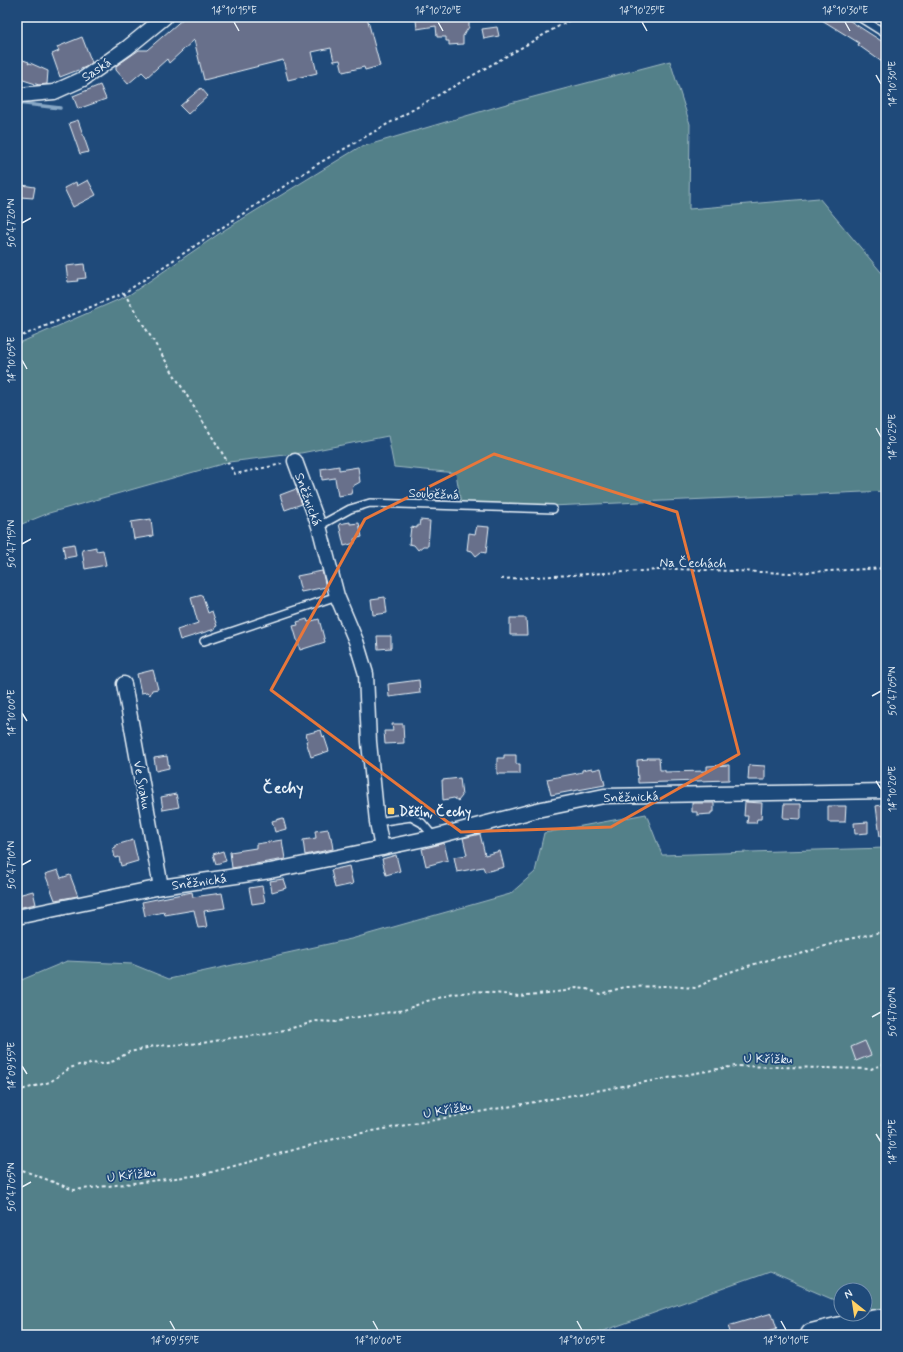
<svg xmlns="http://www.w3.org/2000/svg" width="903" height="1352" viewBox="0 0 903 1352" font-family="Mynerve,sans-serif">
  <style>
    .green { fill: #528089; stroke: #9db8c0 }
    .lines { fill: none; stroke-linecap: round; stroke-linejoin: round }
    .stream { stroke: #87a7c5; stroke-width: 3.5 }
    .building { fill: #68708b; stroke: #e8f1f8 }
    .service-casing { stroke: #e8f1f8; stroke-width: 10 }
    .minor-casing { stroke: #e8f1f8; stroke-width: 17 }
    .primary-casing { stroke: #e8f1f8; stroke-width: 25 }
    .path { stroke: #e8f1f8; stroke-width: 2; stroke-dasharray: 3 3; stroke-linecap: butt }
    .service { stroke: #1f4a7a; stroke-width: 7 }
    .minor { stroke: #1f4a7a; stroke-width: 14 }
    .primary { stroke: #1f4a7a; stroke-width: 22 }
    .marked { fill: none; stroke: #e8773b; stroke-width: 3; stroke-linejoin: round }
    .ticks { fill: none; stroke: #e8f1f8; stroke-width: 1.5 }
    .poi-dot { fill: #ffd166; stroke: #1f4a7a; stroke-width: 1.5 }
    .labels { text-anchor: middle; stroke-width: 3.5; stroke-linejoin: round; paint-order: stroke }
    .street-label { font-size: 13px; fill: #e8f1f8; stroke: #1f4a7a }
    .poi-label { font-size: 13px; font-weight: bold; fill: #e8f1f8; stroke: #1f4a7a; text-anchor: start }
    .quarter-label { font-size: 15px; font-weight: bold; fill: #e8f1f8; stroke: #1f4a7a }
    .neatline { fill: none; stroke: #e8f1f8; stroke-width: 1.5 }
    .ticks-label { font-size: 10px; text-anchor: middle; fill: #e8f1f8 }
  </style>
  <rect width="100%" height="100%" fill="#1f4a7a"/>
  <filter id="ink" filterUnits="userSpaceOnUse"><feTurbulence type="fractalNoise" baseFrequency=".025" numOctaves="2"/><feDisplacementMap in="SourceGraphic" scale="8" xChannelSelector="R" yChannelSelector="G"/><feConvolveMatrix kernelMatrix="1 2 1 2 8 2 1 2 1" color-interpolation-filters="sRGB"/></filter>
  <g filter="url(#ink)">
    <g class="green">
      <polygon points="670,61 690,124 689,209 819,198 886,278 886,491 462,510 456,473 394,467 388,436 301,453 229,462 49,513 17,526 17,344 129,295 226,229 358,148 503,105"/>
      <polygon points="646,814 662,855 781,851 886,848 886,1309 865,1310 865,1290 841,1290 841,1303 769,1272 592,1335 17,1335 17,985 19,981 67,961 132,964 169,979 351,939 510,894 535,872 544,833"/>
    </g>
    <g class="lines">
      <polyline class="stream" points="17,103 60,108"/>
    </g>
    <g class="building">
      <polygon points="185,17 295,17 296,21 312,17 367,17 380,66 365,70 364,67 343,72 340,60 334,61 331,48 312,52 317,73 288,80 283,60 204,80 194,40 169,63 167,59 147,77 142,72 128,84 116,70 116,66 139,50 147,50"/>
      <polygon points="435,17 466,17 466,20 469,22 469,27 463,36 463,44 449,45 449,41 446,41 446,37 437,37 436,26 417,29 416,20"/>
      <polygon points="817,17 844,17 886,44 886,55 882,62 858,45 859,43"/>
      <polygon points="497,27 499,36 484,39 482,29"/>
      <polygon points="82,37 92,63 86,67 60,77 52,54 59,51 57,47"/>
      <polygon points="20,59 29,62 28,64 30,63 48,71 47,84 39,85 20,79 22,71 17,69"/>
      <polygon points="100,85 106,99 78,109 73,96"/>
      <polygon points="201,88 208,96 188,114 180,106"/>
      <polygon points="78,120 89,152 80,154 69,123"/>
      <polygon points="88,180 96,195 73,207 64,188 76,182 77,186"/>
      <polygon points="22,185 35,187 33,198 20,197"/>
      <polygon points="84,264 86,278 77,279 78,281 68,282 66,266"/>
      <polygon points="339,466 339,470 358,467 360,482 353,486 351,494 338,496 335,478 322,480 321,469"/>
      <polygon points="296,489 302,504 285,510 280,495"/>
      <polygon points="443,491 444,500 430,500 430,492"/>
      <polygon points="151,519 153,536 134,539 131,522"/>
      <polygon points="420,520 430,521 428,546 423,546 418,550 414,545 409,544 411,527 417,528 417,526 419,526"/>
      <polygon points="350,522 350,524 359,523 362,537 354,539 355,543 344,546 339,524"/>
      <polygon points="477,526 489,527 486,553 481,552 476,556 472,551 467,550 469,533 475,534"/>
      <polygon points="74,544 76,556 65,558 63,546"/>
      <polygon points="96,547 96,551 103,550 106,565 85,569 82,550"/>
      <polygon points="322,571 326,587 301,592 297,576"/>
      <polygon points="202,595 208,613 212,611 217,626 215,627 215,629 180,640 177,630 198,623 191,598"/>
      <polygon points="385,597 387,613 373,615 371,599"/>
      <polygon points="510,618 526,618 527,635 510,635"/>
      <polygon points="307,619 308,622 319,619 325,642 300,650 293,626 298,625 297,622"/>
      <polygon points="377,636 391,636 391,648 378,649"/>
      <polygon points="153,670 158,689 152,690 150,695 147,692 141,693 137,674"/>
      <polygon points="419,680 420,693 389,697 388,684"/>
      <polygon points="392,724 403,724 404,743 385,744 384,731 393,731"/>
      <polygon points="321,730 323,737 324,736 329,751 311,757 306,741 308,741 306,734"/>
      <polygon points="504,755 516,755 516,764 520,764 520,774 497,774 497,758 504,758"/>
      <polygon points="167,756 169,768 156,771 154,758"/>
      <polygon points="647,758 659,758 660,770 665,770 665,772 707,771 707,766 729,765 729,780 638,783 637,760 648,759"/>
      <polygon points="749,765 765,766 765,780 748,780"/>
      <polygon points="592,768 593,770 601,768 605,785 551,795 547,779 578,773 582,772 582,770"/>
      <polygon points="460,778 462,796 458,801 454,798 443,800 442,780"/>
      <polygon points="176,794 179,807 163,810 161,797"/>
      <polygon points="745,802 762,803 761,819 757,819 756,823 747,823 748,816 744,816"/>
      <polygon points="692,803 714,803 714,812 711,812 711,814 697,815 697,812 692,812"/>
      <polygon points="784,804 801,804 801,819 783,818"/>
      <polygon points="886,804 886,837 880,837 876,806"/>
      <polygon points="828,806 846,806 845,822 828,822"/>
      <polygon points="283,818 286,829 275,832 272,821"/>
      <polygon points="868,822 868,833 855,834 854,823"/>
      <polygon points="328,829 330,837 331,837 333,849 305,855 303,840 316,838 315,831"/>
      <polygon points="480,834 485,855 500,851 504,867 485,872 483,867 457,872 454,857 467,855 463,838"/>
      <polygon points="133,840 138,861 121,866 119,857 115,858 113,848 116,847 116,845"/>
      <polygon points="282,840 285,859 232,868 230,852 256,848 256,844"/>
      <polygon points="444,843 448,860 426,866 422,849"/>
      <polygon points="223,851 226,861 216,864 213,854"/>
      <polygon points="396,855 400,871 386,875 382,859"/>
      <polygon points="349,866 353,884 335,888 331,870"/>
      <polygon points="58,870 61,878 70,875 78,896 55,900 45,874"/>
      <polygon points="283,879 286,888 272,892 270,881"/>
      <polygon points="262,886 265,902 252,904 249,888"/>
      <polygon points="33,891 36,904 17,908 17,903 19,902 18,895"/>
      <polygon points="192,892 193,897 222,893 225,908 204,911 207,927 198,928 194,910 165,915 164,912 145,916 142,902"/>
      <polygon points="865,1041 871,1055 856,1061 851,1047"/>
      <polygon points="772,1313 777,1329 758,1335 731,1335 728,1326"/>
    </g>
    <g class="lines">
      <g class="service-casing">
        <g id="service">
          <polyline points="859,17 886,34"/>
          <polyline points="319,526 350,509 370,503 553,509"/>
          <polyline points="204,641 337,596"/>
          <polyline points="377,822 411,817 422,823 434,837"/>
        </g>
      </g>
      <g class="minor-casing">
        <g id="minor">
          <polyline points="17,94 20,95 54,92 83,79 127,48 165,17"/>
          <polyline points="295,461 319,526 337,596 356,641 366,674 369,742 377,822 382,848"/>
          <polyline points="124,684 161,887"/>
          <polyline points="17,917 161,887 270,871 382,848 434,837 537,810 604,796 886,791"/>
        </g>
      </g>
      <g class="primary-casing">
        <path id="primary" d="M812,1335C836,1329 861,1323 886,1320"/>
      </g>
      <g class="path">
        <polyline points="124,293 235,474 282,464"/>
        <polyline points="17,338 124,293 316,165 575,17"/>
        <polyline points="501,579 676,569 790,573 886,568"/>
        <polyline points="17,1091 50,1082 70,1068 79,1065 87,1066 91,1063 103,1064 114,1061 129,1052 139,1050 154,1046 203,1043 231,1038 269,1034 307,1024 314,1021 337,1022 345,1019 404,1010 427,1001 454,994 478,991 519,996 565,991 576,988 587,989 600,994 625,987 665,986 696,988 721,975 748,966 775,958 797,955 844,940 886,931"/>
        <polyline points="17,1168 74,1190 201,1175 345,1136 735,1066 871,1069 886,1063"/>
      </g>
      <use href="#service" class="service"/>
      <use href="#minor" class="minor"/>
      <use href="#primary" class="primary"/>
    </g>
  </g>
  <path class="marked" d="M494,454L677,512L739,754L611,827L461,832L271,690L365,519Z"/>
  <path class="ticks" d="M234,22L239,31M438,22L443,31M642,22L647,31M845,22L850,31M876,75L881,84M22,223L31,218M22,360L27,369M876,428L881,437M22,544L31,539M872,696L881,691M22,713L27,721M876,781L881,789M22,865L31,860M872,1017L881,1012M22,1066L27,1074M876,1134L881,1142M22,1187L31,1182M170,1321L175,1330M373,1321L378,1330M577,1321L582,1330M781,1321L786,1330"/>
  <rect class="poi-dot" x="387" y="807" width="8" height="8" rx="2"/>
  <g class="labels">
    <g class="street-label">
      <text transform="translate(96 69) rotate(-33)" y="5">Saská</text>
      <text transform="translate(434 493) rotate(2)" y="5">Souběžná</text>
      <text transform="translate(309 499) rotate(70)" y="5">Sněžnická</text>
      <text transform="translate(693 562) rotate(1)" y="5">Na Čechách</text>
      <text transform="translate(143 785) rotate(80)" y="5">Ve Svahu</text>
      <text transform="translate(631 796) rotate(-2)" y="5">Sněžnická</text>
      <text transform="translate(199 881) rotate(-8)" y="5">Sněžnická</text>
      <text transform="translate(768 1058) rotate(1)" y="5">U Křížku</text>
      <text transform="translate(447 1109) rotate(-10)" y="5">U Křížku</text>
      <text transform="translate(131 1174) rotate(-7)" y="5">U Křížku</text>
    </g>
    <g class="poi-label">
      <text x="399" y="816">Děčín, Čechy</text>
    </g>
    <g class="quarter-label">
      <text x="283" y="793">Čechy</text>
    </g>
  </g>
  <rect width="903" height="1352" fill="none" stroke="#1f4a7a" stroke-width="44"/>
  <g transform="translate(853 1302) rotate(330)"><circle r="19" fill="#1f4a7a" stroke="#6f8dac"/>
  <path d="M0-3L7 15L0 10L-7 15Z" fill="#ffd166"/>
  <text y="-6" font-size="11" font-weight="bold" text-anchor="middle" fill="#e8f1f8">N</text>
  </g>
  <rect x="22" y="22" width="859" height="1308" class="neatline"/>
  <g class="ticks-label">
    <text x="234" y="14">14°10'15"E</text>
    <text x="438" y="14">14°10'20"E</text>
    <text x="642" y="14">14°10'25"E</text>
    <text x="845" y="14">14°10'30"E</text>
    <text transform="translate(892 84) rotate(-90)" y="4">14°10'30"E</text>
    <text transform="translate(11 223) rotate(-90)" y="4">50°47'20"N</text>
    <text transform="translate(11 360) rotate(-90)" y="4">14°10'05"E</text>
    <text transform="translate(892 437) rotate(-90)" y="4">14°10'25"E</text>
    <text transform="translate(11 544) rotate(-90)" y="4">50°47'15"N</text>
    <text transform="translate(892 691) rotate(-90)" y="4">50°47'05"N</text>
    <text transform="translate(11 713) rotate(-90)" y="4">14°10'00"E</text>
    <text transform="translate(892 789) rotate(-90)" y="4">14°10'20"E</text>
    <text transform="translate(11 865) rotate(-90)" y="4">50°47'10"N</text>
    <text transform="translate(892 1012) rotate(-90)" y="4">50°47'00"N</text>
    <text transform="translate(11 1066) rotate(-90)" y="4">14°09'55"E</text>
    <text transform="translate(892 1142) rotate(-90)" y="4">14°10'15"E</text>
    <text transform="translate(11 1187) rotate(-90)" y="4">50°47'05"N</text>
    <text x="175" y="1344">14°09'55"E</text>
    <text x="378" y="1344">14°10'00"E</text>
    <text x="582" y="1344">14°10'05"E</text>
    <text x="786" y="1344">14°10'10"E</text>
  </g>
</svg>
